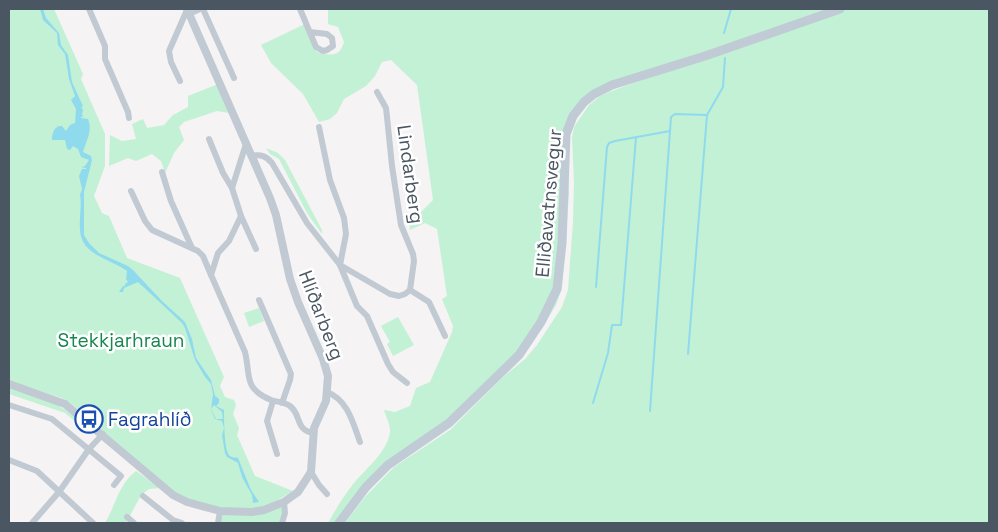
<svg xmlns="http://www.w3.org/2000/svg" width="998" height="532" viewBox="0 0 998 532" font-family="'Space Grotesk',sans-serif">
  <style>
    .green { fill: #c3f1d5 }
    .water { fill: #90daee; fill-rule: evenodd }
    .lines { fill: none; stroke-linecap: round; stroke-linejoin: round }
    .stream { stroke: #90daee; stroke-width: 2 }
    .minor { stroke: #c1cad2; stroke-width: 6 }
    .tertiary { stroke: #c1cad2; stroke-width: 8 }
    .secondary { stroke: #c1cbd6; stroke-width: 9 }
    .labels { text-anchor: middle; stroke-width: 5; stroke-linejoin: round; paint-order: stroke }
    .street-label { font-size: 19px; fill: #4a5661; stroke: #fff }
    .park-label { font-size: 19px; fill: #17864f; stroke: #fff }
    .transit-label { font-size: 19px; fill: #164399; stroke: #fff; text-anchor: start }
  </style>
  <rect width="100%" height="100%" fill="#f5f3f3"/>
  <g class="green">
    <polygon points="9,9 54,9 83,74 81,79 105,134 105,166 94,196 102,213 109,216 127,258 180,278 224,377 220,386 225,397 234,400 236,405 233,414 239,428 237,435 255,476 293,491 276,501 279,508 282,507 284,509 279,523 220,523 222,515 174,492 73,405 62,398 9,381"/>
    <path d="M328,9H832L596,92L568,129L569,194L562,288L556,305L541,330L456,416L402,453L338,523H328C335,511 342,498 351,487C364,469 385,456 390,433C391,426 386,417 384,410L395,412L410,406L416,388L430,382L452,332L453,326L442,299L447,296L437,229L425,223L410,230L409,222L420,213L433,200L417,85L391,60L382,62L375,76L366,86L344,99L337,113L330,119L319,122L303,94L271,63L261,45L305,24L310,40L317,52C331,55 339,58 344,42L338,27L328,24Z"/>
    <polygon points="848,9 989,9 989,523 345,523 365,497 394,467 450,430 503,377 525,359 537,345 562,307 568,290 573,222 574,182 572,138 574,127 589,105 600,96 614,90"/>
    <polygon points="218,84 229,113 217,111 184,122 179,127 184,140 174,153 165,173 161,161 152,154 136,161 128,158 109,166 110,135 122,141 136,139 132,124 143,119 147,128 164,125 173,115 188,107 188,96"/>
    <polygon points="266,148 278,153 285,160 322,230 322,234 307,213 279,159 270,154"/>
    <polygon points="259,308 264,321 249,327 244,313"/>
    <polygon points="398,317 414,345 393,356 387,344 390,342 381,326"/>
    <polygon points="9,388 57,405 78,417 76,422 65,413 9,394"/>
    <path d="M136,471L160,488L149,489L141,495L126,523H105C116,505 118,485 136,471Z"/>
  </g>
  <path class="water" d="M40,9H43L46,18L59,33L61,45L68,55L72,82L83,106L81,108L83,109L82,115L84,116L81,117V118L88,119C93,131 86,141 83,152L91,156L92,160L84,192V235L89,243L99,253L128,266L133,270L162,301L185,322L192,339L196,358L211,380L215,396L219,399V403L216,406L224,410C224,417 224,453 230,456C233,458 236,457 238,458L251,490L259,502L252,503L253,502L252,495L242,477L238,463L227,457L225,453L222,435L224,428L222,421L215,419L211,410L213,394L211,384L205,377L195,360L185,328L182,323L138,282L124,288L123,292H119L123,286H125V284L128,282L126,279L127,271C111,259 80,255 80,229C79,217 82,206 80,195L82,189L79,176L82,169H86V168L81,167L85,166L89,160L81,157L78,149L73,146L70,150L67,149L65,140H52C52,134 54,125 62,126L66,131L70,125L75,123L76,109L71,100L75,96L69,79L65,54L58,45L57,33L43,20ZM214,405L222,412L223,419H216L211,409Z"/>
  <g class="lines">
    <g class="stream">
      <polyline points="724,33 731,9"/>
      <polyline points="596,287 607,147 609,143 615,141 670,131"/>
      <polyline points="688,354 707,115 723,87 725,58"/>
      <polyline points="593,403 608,353 612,325 621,325 636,137"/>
      <polyline points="650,411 671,117 675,114 707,115"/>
    </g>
    <g class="minor">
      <polyline points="89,9 105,46 105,59 128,112 129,118"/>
      <polyline points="203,9 234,78"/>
      <polyline points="300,9 316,47 323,51 327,50 333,46 332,38 327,34 310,32"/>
      <polyline points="189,14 200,9"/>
      <polyline points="180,81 171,62 169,51 187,10"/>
      <polyline points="319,127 330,180 344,218 346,234 340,265 357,306 367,316 388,364 393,372 407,383"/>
      <polyline points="209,139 223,173 232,188"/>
      <path d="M246,144L232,188L241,216L229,241L218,253L211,275L245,352C251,377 243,388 271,400C277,402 285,402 290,406C302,415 295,431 314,433"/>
      <path d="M252,156C261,154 266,156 272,163L307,223L340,265L390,294L399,296L405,294L410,290L414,261L413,254L401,225L392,166L387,117L386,108L377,92"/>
      <polyline points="162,172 171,201 192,248"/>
      <polyline points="131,191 145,221 152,230 198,251 203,256 211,275"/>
      <polyline points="241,216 256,249"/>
      <polyline points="410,290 429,302 445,336"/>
      <polyline points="259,300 291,374 290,380 282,403"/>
      <path d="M327,392C348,400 353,423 360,442"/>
      <polyline points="273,401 267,421 277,454"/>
      <polyline points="9,405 52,419 121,476 114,485"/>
      <polyline points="9,460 37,471 93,523"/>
      <polyline points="311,472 319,485 327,494"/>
      <polyline points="143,496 173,520 182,523"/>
      <polyline points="127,517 134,523"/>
      <polyline points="32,523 59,492 89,449 103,434"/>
      <polyline points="218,523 220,511"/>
      <polyline points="282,523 285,513 284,502"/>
    </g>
    <polyline class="tertiary" points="9,384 65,404 173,495 187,502 220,511 252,512 264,510 284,502 298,492 311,472 314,428 326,401 328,376 323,359 298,302 290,279 276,215 270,198 187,9"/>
    <polyline class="secondary" points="339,523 366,487 388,465 449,423 519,355 541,322 557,289 562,243 566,134 573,116 584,102 594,94 612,85 705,56 840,9"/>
  </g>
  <defs>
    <g id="bus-ring" transform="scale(1.4375)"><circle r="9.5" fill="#fff" stroke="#1a4fb4" stroke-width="1.5"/><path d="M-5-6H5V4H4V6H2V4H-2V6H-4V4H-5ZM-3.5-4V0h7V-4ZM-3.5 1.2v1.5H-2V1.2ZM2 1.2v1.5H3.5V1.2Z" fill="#1a4fb4"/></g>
  </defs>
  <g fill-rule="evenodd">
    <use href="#bus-ring" x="89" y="419"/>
  </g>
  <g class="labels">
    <g class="street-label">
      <text transform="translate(411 174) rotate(82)" y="7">Lindarberg</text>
      <text transform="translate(548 203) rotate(-85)" y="7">Elliðavatnsvegur</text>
      <text transform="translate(322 315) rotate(69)" y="7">Hlíðarberg</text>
    </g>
    <g class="park-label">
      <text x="121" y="347">Stekkjarhraun</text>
    </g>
    <g class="transit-label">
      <text x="108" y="426">Fagrahlíð</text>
    </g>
  </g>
  <rect width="998" height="532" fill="none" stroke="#4a5661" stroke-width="20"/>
</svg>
